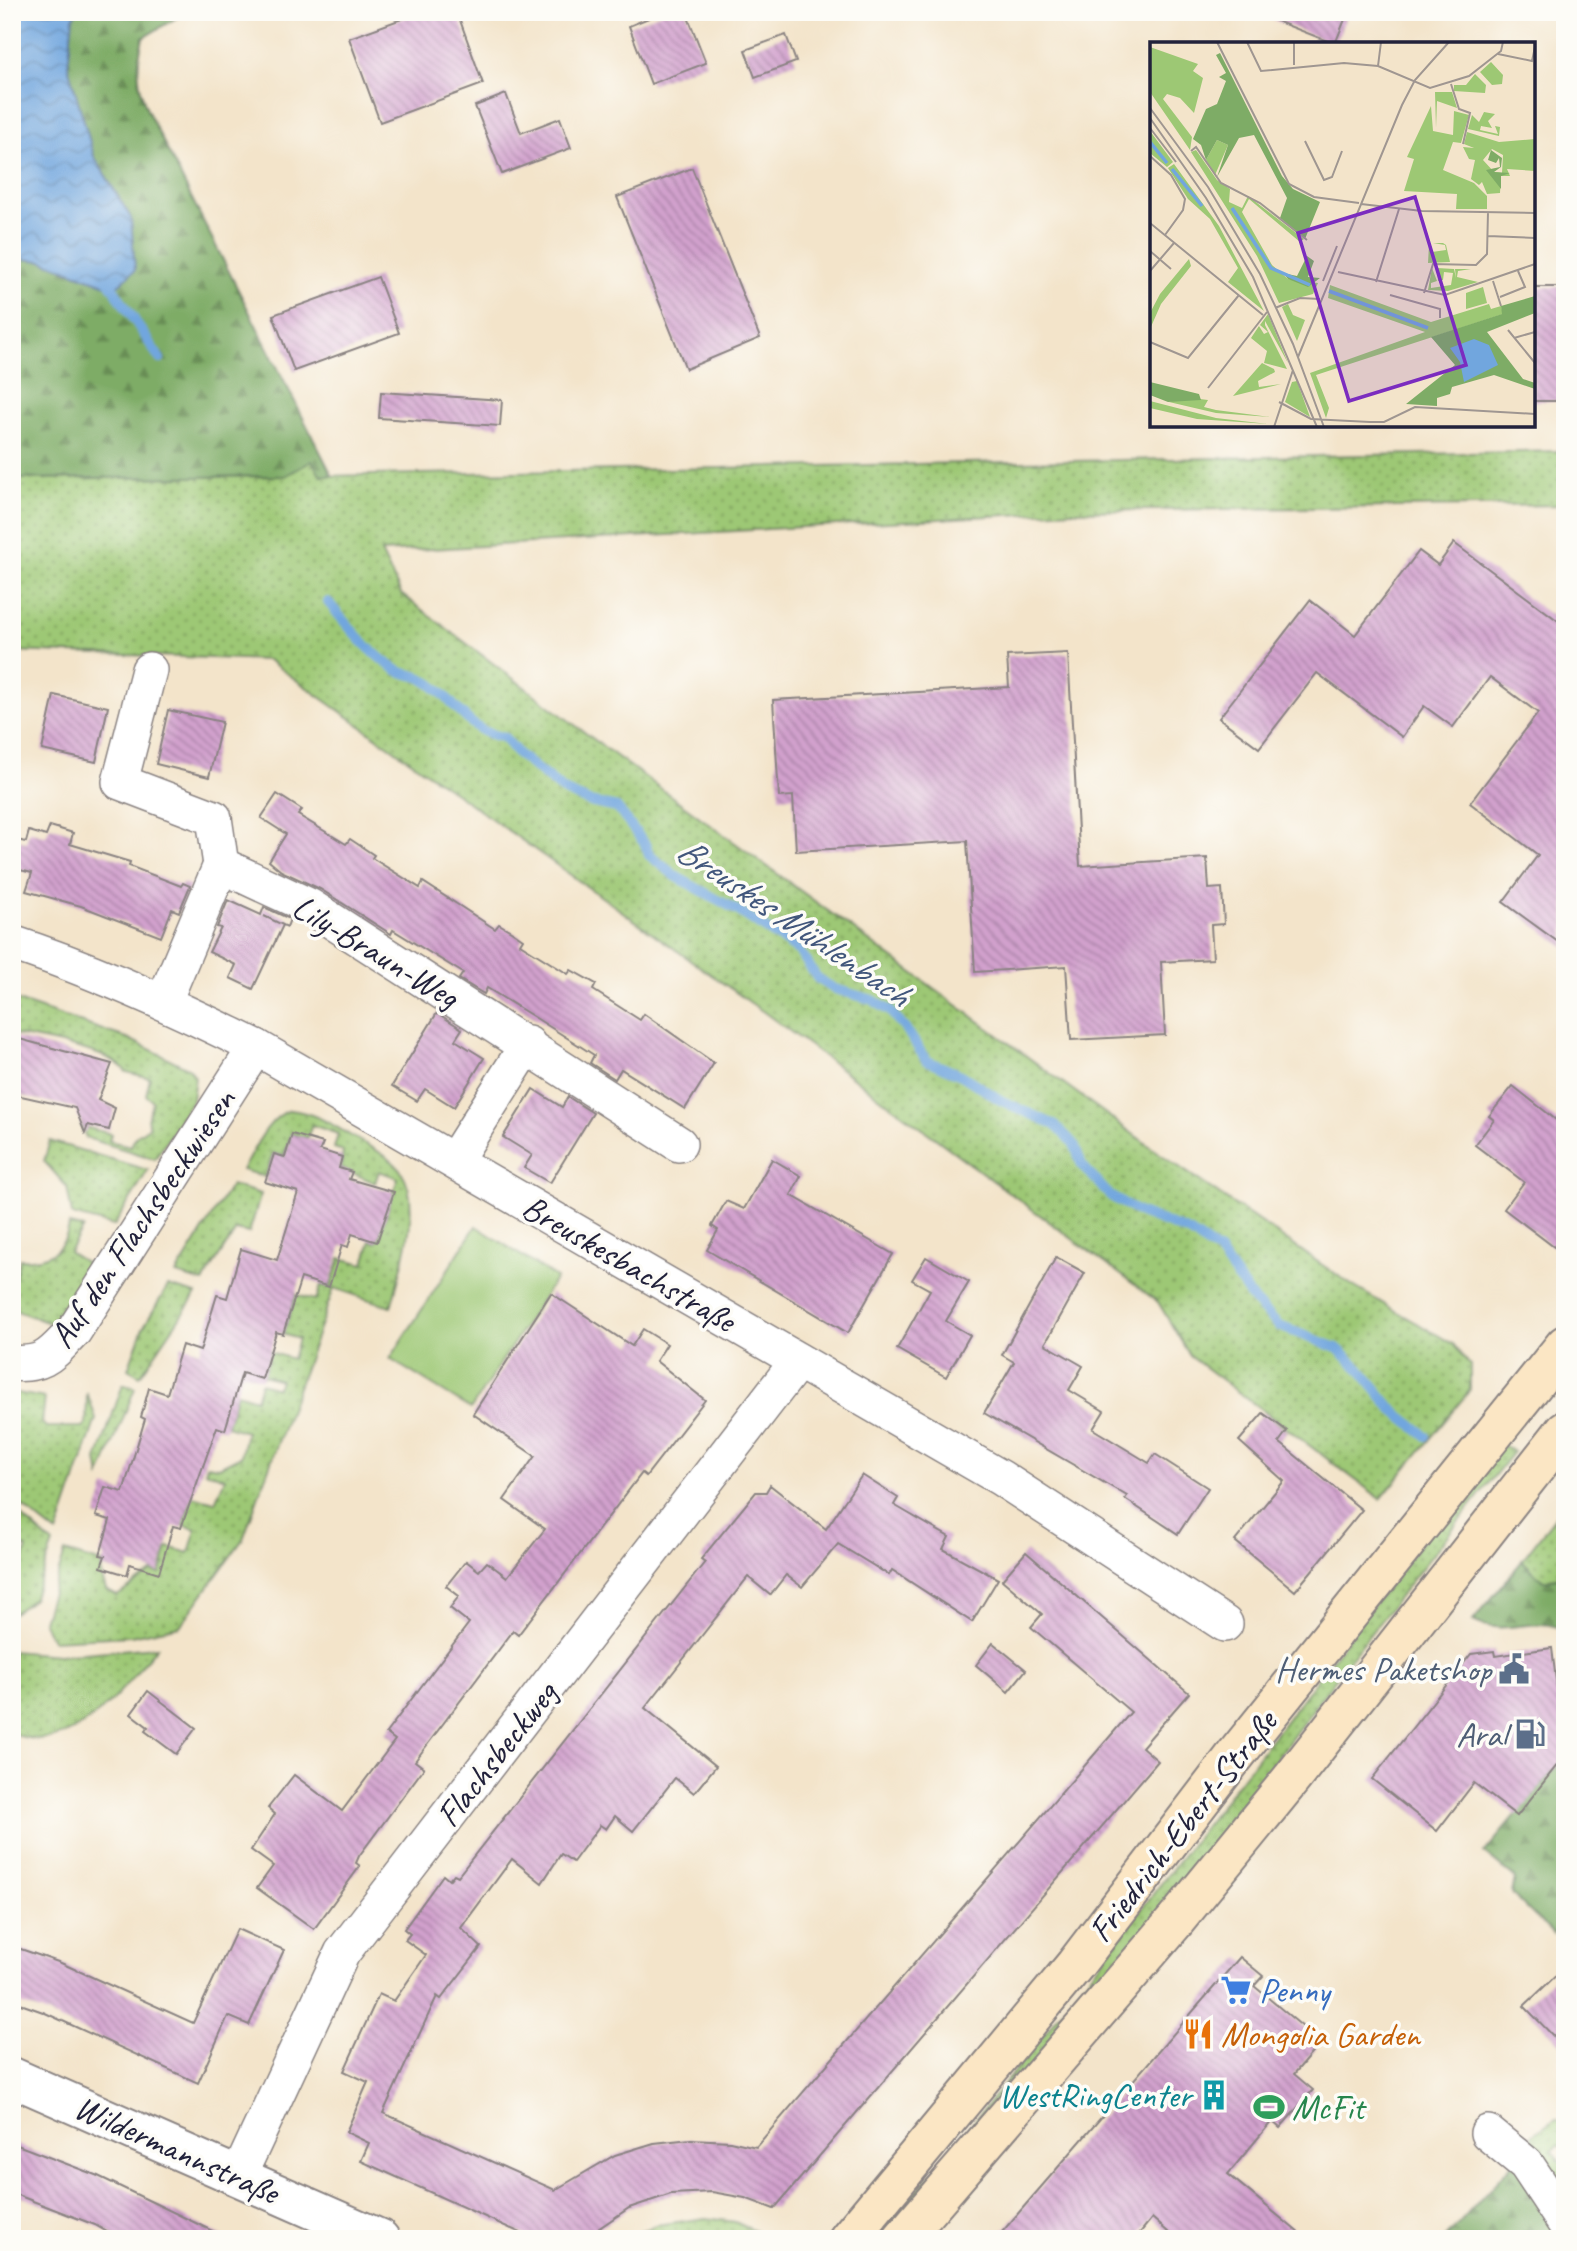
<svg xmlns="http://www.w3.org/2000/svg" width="1577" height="2251" viewBox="0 0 1577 2251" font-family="Caveat,sans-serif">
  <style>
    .green { fill: url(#green-dots); stroke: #607558; stroke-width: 2 }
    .forest { fill: url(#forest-firs); stroke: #506750; stroke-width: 2 }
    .pitch { fill: #9dc874; stroke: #607558; stroke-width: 2 }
    .water { fill: url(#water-waves); stroke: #4a648c; stroke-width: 2 }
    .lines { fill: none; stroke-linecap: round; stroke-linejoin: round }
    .stream { stroke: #71a6de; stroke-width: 10 }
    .building { fill: url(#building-back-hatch) }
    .minor-casing { stroke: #8a8382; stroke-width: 38 }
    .tertiary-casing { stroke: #8a8382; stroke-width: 42 }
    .secondary-casing { stroke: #8a8382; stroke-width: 42 }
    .minor { stroke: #fff; stroke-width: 35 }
    .tertiary { stroke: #fff; stroke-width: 38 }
    .secondary { stroke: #fbe6c4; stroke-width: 38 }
    .labels { text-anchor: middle; stroke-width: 7; stroke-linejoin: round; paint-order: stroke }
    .street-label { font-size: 35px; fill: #22223b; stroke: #fdfcf7 }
    .service-label { font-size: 35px; fill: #4e5e75; stroke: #fdfcf7; text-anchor: end }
    .shop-label { font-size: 35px; fill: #366cbe; stroke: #fdfcf7; text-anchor: start }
    .food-label { font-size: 35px; fill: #c56008; stroke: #fdfcf7; text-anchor: start }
    .culture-label { font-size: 35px; fill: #0d838f; stroke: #fdfcf7; text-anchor: end }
    .leisure-label { font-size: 35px; fill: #27864d; stroke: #fdfcf7; text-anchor: start }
    .water-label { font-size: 37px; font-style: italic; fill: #42577c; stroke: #fdfcf7 }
    .inset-river { fill: none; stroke: #71a6de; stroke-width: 3.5 }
    .inset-road { fill: none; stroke: #9f9691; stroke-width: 2 }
    .view { fill: #7b2cbf; fill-opacity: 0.15; stroke: #7b2cbf; stroke-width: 3.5 }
    .inset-edge { fill: none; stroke: #22223b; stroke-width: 3.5 }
  </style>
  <defs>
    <pattern id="green-dots" width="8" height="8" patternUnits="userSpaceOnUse" patternTransform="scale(1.75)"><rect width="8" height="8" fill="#9dc874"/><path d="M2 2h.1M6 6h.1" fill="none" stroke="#80a260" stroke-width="1.8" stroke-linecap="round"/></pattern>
    <pattern id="forest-firs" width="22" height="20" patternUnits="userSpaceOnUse" patternTransform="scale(1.75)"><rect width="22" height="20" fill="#7eac66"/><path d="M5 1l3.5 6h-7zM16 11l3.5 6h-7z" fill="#678c55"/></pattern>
    <pattern id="water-waves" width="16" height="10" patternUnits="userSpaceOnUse" patternTransform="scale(1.75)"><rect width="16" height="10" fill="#71a6de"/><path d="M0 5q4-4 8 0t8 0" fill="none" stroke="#5c87b5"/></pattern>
    <pattern id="building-back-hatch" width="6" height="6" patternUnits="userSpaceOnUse" patternTransform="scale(1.75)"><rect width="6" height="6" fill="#d2a1cd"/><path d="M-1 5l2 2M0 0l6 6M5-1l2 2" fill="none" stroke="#aa83a8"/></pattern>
  </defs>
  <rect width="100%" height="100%" fill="#fdfcf7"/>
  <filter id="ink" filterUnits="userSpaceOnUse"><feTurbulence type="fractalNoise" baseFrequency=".0143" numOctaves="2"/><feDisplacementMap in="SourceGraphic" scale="14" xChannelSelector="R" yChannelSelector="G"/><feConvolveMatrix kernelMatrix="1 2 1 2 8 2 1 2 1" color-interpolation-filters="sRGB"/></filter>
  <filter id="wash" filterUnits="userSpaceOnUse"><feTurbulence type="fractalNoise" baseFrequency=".00686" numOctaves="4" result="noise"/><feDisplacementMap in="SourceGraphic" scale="28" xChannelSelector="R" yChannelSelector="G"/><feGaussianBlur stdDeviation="1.57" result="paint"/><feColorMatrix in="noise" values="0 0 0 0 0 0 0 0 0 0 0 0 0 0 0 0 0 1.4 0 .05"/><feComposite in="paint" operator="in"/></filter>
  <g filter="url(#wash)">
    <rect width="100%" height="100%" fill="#f3e4ca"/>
    <g class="green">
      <polygon points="1565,451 1565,505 1073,511 381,552 401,594 608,750 1159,1153 1353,1286 1453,1344 1470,1365 1470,1390 1381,1499 1190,1356 1158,1302 765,1013 268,660 12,651 12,479 285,476 312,460 321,476"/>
      <path d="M12,999L129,1039L190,1069L195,1077L192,1100L155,1159L86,1138L81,1126L111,1134L109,1141L131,1146L136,1136L150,1126L147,1119L153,1101L146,1095L150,1078L126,1072C113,1050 38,1040 12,1034Z"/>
      <path d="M290,1110C314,1112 333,1125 353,1137C368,1146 391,1156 401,1171C424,1204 400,1272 391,1307L334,1288L243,1539L180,1626L131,1636L52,1640L43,1621L65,1552L102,1563L101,1573L106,1590L117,1596L152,1572L160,1574L168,1547L189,1553L196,1529L183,1525L192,1496L215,1502L225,1478L205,1471L207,1465L219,1467L241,1456L246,1432L227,1426L237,1393L256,1399L261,1383L277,1388L280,1380L263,1375L270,1352L292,1359L298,1339L283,1334L296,1295L316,1300L321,1285L330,1288L340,1258L364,1264L371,1240L377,1242L398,1178L379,1171L375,1183L341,1168L343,1151L334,1148L338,1134L312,1125L307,1138L291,1134L284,1156L273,1153L265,1177L242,1170C255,1149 266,1119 290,1110Z"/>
      <polygon points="50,1141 148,1170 114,1226 72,1215 67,1187 44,1161"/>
      <polygon points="231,1185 261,1194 249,1233 236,1230 203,1282 176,1274"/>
      <path d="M69,1225L83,1228L69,1252L89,1265L52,1324L12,1309V1288L20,1259C45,1261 65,1252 69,1225Z"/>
      <polygon points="168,1286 196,1294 140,1376 128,1369 143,1328"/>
      <polygon points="123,1384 135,1388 100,1476 97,1460"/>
      <polygon points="12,1392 45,1398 42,1423 46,1427 83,1427 86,1424 87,1392 96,1419 57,1534 12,1498"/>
      <path d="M1499,1442L1513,1452L1345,1666L1168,1906L889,2239H876C1095,1982 1291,1708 1499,1442Z"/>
      <polygon points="1565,1504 1565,1576 1543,1581 1522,1560"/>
      <polygon points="12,1508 53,1544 33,1599 12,1614 12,1596 27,1548 12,1543"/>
      <path d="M157,1647C124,1688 73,1760 12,1733V1651L59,1655Z"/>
      <polygon points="1557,2119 1565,2125 1565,2143 1552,2150 1565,2167 1565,2208 1526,2146 1533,2134"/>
      <polygon points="706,2218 735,2222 772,2239 625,2239 656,2225"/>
    </g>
    <g class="forest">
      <path d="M12,12H186L143,38C136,66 137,83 147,110L332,475L321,476L312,461L285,476L12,479Z"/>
      <path d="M1522,1561L1543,1581L1565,1576V1630C1533,1614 1507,1638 1473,1621Z"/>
      <polygon points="1565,1756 1565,1922 1553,1934 1512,1894 1515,1878 1484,1853"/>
      <polygon points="1515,2161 1565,2239 1445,2239"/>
    </g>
    <polygon class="pitch" points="476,1226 556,1278 471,1409 390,1359"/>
    <polygon class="water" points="12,12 77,12 73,18 68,66 94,156 131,218 135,270 115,288 42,261 12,258"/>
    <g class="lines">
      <g class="stream">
        <polyline points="108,280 160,359"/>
        <path d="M328,602C349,627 369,653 397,670C405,675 415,674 423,679C453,695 467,734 504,737L519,755L564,791L589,802L617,808L645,844L649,855L677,877L740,912L799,951L818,979L835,989L873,1000L890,1011L910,1035L926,1060L963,1076L1002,1101L1055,1125L1074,1144L1082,1165L1110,1196L1140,1213L1189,1232L1219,1252L1254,1301L1279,1326L1337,1348L1359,1368L1393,1410L1426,1436"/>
      </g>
    </g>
    <g id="blocks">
      <g class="building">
        <polygon points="421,12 457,12 483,84 380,122 349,38"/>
        <polygon points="663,12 686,12 706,63 651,84 629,26"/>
        <polygon points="1348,12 1335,44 1256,13 1256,12"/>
        <polygon points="786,35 796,62 755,77 745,50"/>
        <polygon points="506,94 521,133 560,118 571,148 502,174 475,106"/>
        <polygon points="692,168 760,338 686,369 617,197"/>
        <polygon points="378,277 399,333 294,371 273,315"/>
        <rect x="1533" y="287" width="32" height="114"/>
        <polygon points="381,392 502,400 500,426 379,418"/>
        <polygon points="1454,543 1565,626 1565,947 1503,902 1538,855 1470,803 1538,713 1490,677 1453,727 1424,706 1402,737 1317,673 1259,748 1219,718 1310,600 1355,635 1419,551 1438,565"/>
        <polygon points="1068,653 1080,866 1207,858 1209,889 1222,888 1224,924 1211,925 1213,959 1161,962 1165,1035 1071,1040 1066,966 975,972 967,841 796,851 793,796 779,797 773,700 1009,687 1007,656"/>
        <polygon points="54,695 108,707 96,762 42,750"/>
        <polygon points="168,710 222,722 209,777 156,764"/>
        <polygon points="277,794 302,810 298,815 346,844 350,839 374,855 372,858 420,888 423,882 495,929 499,924 511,931 523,939 520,944 568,974 571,970 596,984 593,990 640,1020 644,1014 714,1063 685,1109 621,1069 615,1079 590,1063 594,1055 539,1020 487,988 484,994 459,979 463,973 393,930 391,934 320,889 281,871 269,861 286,834 261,818"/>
        <polygon points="50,826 73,833 70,844 130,862 129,866 181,886 183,883 190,886 179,912 172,909 161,937 81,906 26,891 32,873 12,868 12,839 26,842 29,831 46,836"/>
        <polygon points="228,900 261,915 264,907 290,919 287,927 264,916 283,925 253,989 230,978 236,965 209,952 221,928 217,927"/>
        <polygon points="437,1013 462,1029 455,1040 484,1058 454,1107 425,1089 417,1101 392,1086"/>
        <polygon points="12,1037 112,1064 98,1100 115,1108 109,1130 88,1125 85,1133 75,1108 12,1094"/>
        <polygon points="1513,1086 1565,1127 1565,1232 1554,1247 1504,1209 1524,1182 1475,1145 1494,1120 1489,1116"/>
        <polygon points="533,1089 562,1107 568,1097 593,1113 550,1183 524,1168 532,1155 503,1137"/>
        <polygon points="292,1134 323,1143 320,1150 342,1157 339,1168 352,1172 349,1179 394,1192 377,1242 352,1234 348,1247 342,1245 329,1287 301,1278 283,1334 276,1332 262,1379 242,1373 225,1430 217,1427 181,1528 173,1526 159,1573 130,1564 127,1575 101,1567 105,1556 100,1555 110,1520 96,1516 105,1487 123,1492 145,1419 141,1417 149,1388 167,1394 182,1345 200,1351 217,1295 227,1298 241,1249 277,1260 298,1192 265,1182 274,1154 285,1157"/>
        <polygon points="772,1159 801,1176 791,1195 893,1254 848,1333 707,1250 718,1230 712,1226 726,1201 744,1209"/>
        <polygon points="926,1257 969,1282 946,1321 970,1335 946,1377 897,1349 930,1290 912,1280"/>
        <polygon points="1056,1257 1085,1273 1045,1344 1083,1366 1069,1390 1104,1411 1093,1429 1149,1463 1155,1454 1208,1488 1178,1534 1125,1499 1127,1496 984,1413 1014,1362 1002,1355"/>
        <polygon points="551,1293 632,1346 643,1329 667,1344 656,1361 705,1400 646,1476 642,1473 518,1635 513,1631 415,1761 424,1768 359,1856 356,1863 360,1866 314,1929 257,1888 273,1866 251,1850 275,1814 268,1808 294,1775 342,1811 395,1740 386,1733 469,1623 450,1608 459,1596 446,1586 466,1561 479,1571 487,1562 507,1577 545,1529 504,1500 535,1456 473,1414"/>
        <polygon points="1263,1413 1287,1431 1279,1442 1362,1510 1295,1591 1235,1541 1284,1481 1239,1441"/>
        <polygon points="862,1475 898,1498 894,1505 949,1537 943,1549 998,1579 972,1622 892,1570 889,1575 838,1544 802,1587 786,1575 770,1595 748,1577 645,1708 716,1766 694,1793 675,1778 633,1831 615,1816 606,1829 600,1825 573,1862 561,1854 542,1883 512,1859 461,1928 481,1947 441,1999 437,1996 383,2113 555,2190 615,2155 654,2143 691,2139 730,2141 756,2147 1131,1712 1031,1627 1042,1614 1002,1580 1026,1552 1189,1693 1142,1747 1158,1761 774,2209 745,2198 712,2192 671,2194 629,2208 583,2239 534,2239 361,2161 369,2143 346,2132 368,2082 344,2071 379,1994 394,2001 426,1955 405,1940 410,1934 404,1929 443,1875 449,1880 454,1874 458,1876 705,1562 701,1559 756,1492 766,1492 770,1485 826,1529"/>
        <polygon points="993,1643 1026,1670 1008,1692 976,1665"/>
        <polygon points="1552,1648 1565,1755 1517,1816 1474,1783 1437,1831 1372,1779 1471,1654 1494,1651 1495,1656"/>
        <polygon points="148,1691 196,1728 176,1754 145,1731 148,1727 131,1714"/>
        <polygon points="237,1929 284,1950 249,2025 228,2016 198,2083 43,2012 12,2001 12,1946 61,1963 193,2023"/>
        <polygon points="1240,1957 1263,1976 1254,1986 1321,2042 1294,2074 1313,2090 1280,2128 1272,2121 1228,2174 1306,2239 1176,2239 1152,2218 1135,2239 996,2239"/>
        <polygon points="1565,1967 1565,2048 1524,2006"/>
        <polygon points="12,2143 98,2176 229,2239 119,2239 95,2225 12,2193"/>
      </g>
    </g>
  </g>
  <g filter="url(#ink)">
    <use href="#blocks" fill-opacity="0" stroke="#8a8382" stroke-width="2"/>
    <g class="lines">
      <g class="minor-casing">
        <g id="minor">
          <polyline points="149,670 120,782 214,818 221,865 309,906 679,1144"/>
          <path d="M12,943C97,971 176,1007 256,1047L1001,1478L1225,1624"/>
          <polyline points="164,1001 221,865"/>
          <polyline points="454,1161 528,1044"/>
          <path d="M12,1363C46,1366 52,1353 74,1331L256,1047"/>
          <polyline points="1488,2133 1526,2164 1565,2223"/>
          <polyline points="239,2175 342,1953 798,1361"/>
        </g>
      </g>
      <g class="tertiary-casing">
        <polyline id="tertiary" points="12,2077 380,2239"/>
      </g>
      <g class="secondary-casing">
        <g id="secondary">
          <polyline points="848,2239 1075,1965 1234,1757 1565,1345"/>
          <polyline points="902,2239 1177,1919 1293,1777 1565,1430"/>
        </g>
      </g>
      <use href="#minor" class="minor"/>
      <use href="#tertiary" class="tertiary"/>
      <use href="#secondary" class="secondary"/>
    </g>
  </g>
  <defs>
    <g id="civic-bare" transform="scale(2.415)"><path d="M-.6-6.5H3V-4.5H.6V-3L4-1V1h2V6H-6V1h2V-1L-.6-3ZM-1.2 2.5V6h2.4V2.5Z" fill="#5c6f8a" stroke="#fdfcf7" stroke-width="2.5" paint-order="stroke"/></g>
    <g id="fuel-bare" transform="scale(2.415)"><path d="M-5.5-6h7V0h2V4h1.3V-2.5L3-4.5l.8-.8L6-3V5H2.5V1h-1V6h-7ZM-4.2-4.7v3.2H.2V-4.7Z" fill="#5c6f8a" stroke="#fdfcf7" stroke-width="2.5" paint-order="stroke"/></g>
    <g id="supermarket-bare" transform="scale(2.415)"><path d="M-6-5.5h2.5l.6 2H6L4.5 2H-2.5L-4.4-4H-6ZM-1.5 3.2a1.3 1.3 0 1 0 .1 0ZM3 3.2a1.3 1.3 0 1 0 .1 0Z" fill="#3f7fe0" stroke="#fdfcf7" stroke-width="2.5" paint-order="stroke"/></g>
    <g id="restaurant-bare" transform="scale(2.415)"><path d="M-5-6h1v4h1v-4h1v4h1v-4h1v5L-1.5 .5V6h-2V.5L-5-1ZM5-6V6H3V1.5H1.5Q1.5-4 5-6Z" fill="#e8710a" stroke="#fdfcf7" stroke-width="2.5" paint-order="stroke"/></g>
    <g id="building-bare" transform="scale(2.415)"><path d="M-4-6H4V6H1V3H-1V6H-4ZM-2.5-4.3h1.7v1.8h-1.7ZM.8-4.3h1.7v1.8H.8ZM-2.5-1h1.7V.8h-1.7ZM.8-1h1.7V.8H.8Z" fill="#0f9aa8" stroke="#fdfcf7" stroke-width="2.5" paint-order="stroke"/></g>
    <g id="stadium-bare" transform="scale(2.415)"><path d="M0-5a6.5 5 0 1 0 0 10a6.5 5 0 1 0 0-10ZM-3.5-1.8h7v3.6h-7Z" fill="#2e9e5b" stroke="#fdfcf7" stroke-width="2.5" paint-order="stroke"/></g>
  </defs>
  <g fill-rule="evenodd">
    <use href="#civic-bare" x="1514" y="1669"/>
    <use href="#fuel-bare" x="1530" y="1734"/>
    <use href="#supermarket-bare" x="1236" y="1990"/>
    <use href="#restaurant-bare" x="1198" y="2034"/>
    <use href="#building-bare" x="1214" y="2095"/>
    <use href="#stadium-bare" x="1269" y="2107"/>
  </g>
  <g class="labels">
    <g class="street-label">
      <text transform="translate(376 951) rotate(31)" y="12">Lily-Braun-Weg</text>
      <text transform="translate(142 1218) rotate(-56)" y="12">Auf den Flachsbeckwiesen</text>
      <text transform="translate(629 1263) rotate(30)" y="12">Breuskesbachstraße</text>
      <text transform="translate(496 1754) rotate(-52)" y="12">Flachsbeckweg</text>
      <text transform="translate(1182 1826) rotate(-52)" y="12">Friedrich-Ebert-Straße</text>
      <text transform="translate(177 2149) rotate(24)" y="12">Wildermannstraße</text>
    </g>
    <g class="service-label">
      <text x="1491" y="1681">Hermes Paketshop</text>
      <text x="1507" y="1746">Aral</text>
    </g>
    <g class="shop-label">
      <text x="1259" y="2002">Penny</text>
    </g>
    <g class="food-label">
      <text x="1221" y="2046">Mongolia Garden</text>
    </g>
    <g class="culture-label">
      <text x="1191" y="2107">WestRingCenter</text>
    </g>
    <g class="leisure-label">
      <text x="1292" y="2119">McFit</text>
    </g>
    <g class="water-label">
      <text transform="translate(794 921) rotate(34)" y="13">Breuskes Mühlenbach</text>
    </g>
  </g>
  <g transform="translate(1150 42)">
    <rect width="385" height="385" fill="#f3e4ca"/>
    <path d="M0,5L48,22L43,29L53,36L44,71L30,56L17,52L13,57L42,95L40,108L0,50ZM341,20L353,33L352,42L342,43L330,30ZM325,32L336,43L335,51L304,49V43H316ZM285,50H302L307,66L287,59L286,86ZM281,64L283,89L303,93L304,69L319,73L311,101L303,100L293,128L324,141L337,154V167H306L307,152L254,149L264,117L257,115ZM334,70L345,72L338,79L342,86L331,84L330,88L348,92L345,84L350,85L349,94L318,87L322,73L329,80ZM0,89L23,120L17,125L0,111ZM317,90L349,100L385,97V129L357,127L360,134H351L350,151L337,152L332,140L329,143L321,137L325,118L319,117L313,105L324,106L314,102ZM342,107L353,113L352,131L344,130L333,118ZM67,98L78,103L65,133L56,118ZM46,108L67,138L80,147L79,160L92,166L98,154L154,197L150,200L99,157L92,170L122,223L138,237L168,241L163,252L129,261L107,214L41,110ZM24,122L69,184L114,269L78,240L88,226L60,177L38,157L18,126ZM283,201H293L296,203L300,220L278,221L279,203L282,210L296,208L295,203ZM39,217L41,224L11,262L0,287V271L10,252ZM282,226L287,239L281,241V246L301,243L303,231L294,230L293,238L288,239L287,226L304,227L306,236L305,227H321L308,229L307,235L328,240L298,249L278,248ZM180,243L281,280L339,262L341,267L351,264L353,272L166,333L179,366L176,376L160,331L275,290L178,256ZM333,245L337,261L316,267V251ZM138,262L143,273L155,278L147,299L132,265ZM118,272L138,321L115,279V283L137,327L114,321L117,309L101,296L109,284L114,292L118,290L110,283ZM112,321L124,327L125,330L108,339L109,345L131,342L83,354ZM147,339L160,375L135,360L142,340ZM34,355L58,358L54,365L66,368L120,375L66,371L19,360ZM0,359L66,376L118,382L47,377L0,366Z" fill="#9dc874" fill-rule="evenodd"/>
    <path d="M70,11L132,134L143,147L170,160L155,197L130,176L137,156L104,93L89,96L67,135L78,103L67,98L56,118L51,103L43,97L56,67L67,62L76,39L69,35L76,31L66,13ZM341,108L352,116L351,125L344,130L360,131L351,134V147L336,128L350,125L349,116L346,121L338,118ZM157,214L164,219L158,235L170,236L158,245L138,237L133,231L147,234ZM385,254V271L337,290L373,337L385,341V347L344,333L302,345L300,352L287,356V364L256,362L305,323L281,295L352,272L351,264ZM0,340L49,352L51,358L18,360L0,353Z" fill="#7eac66"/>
    <path d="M324,297L339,303L348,323L314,340L310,320L300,306Z" fill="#71a6de"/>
    <path class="inset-river" d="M0,100L17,121M22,127L52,164M82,166L121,226L160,243M179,249L278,286"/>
    <path class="inset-road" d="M67,0L139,142L164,155L209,161M97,0L111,29L194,21L228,24L280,46L319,34L351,9L353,0M348,12L382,19L385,5M144,23V0M228,24L231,0M301,42L309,67L320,71L313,102M0,66L58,145L110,232L143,302L174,385M0,76L56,156L103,235L167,385M0,86L26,120M155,99L174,138L182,135L192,109M41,109L46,105L71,141L110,161L157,198M0,114L21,133L35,157L33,168L15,193M211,162L272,169L385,171M0,181L113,273M338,194L385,196M0,209L21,227M0,229L24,201M188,230L295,253L385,222M173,239L187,204M343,239L351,264M226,240L249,167M274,251L283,222L326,223L337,212L338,170M240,253L290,267V276M350,255L375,245L368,229M125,266L150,256L170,257M358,288L385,321M364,296L385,290M0,300L38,316L89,253M148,315L252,63L265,38L299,0M58,346L117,270M129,360L161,377L220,380H234L265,365L385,372M124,385L143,328"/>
    <path class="view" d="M265,155L316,323L199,359L148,191Z"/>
    <rect width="385" height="385" class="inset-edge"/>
  </g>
  <rect width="1577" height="2251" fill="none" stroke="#fdfcf7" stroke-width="42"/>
</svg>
